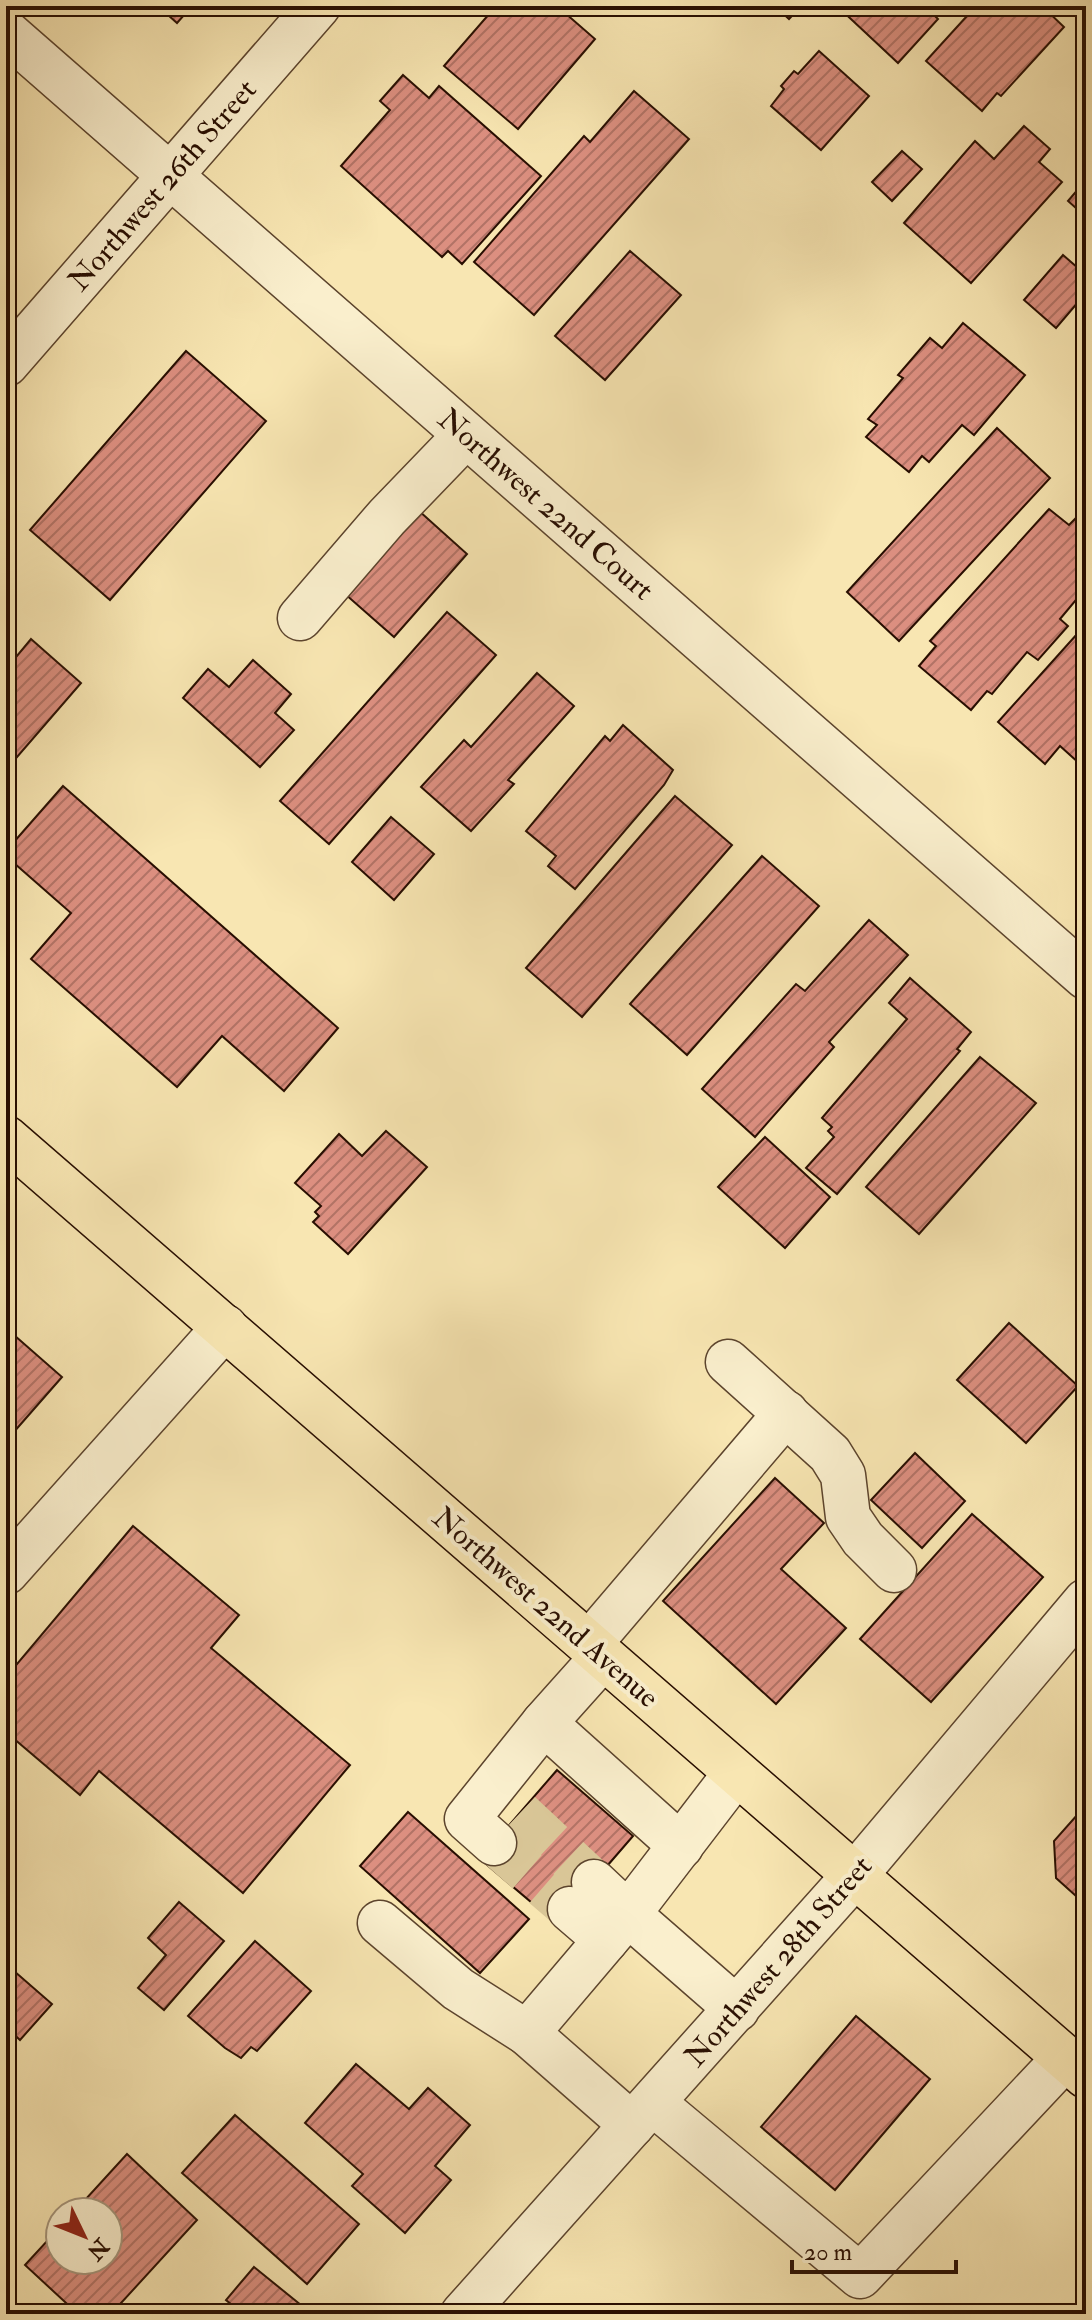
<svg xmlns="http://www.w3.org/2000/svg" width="1092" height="2320" viewBox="0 0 1092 2320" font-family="'IM FELL Double Pica',serif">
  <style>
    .building { fill: url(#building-hatch); stroke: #280e01; stroke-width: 2 }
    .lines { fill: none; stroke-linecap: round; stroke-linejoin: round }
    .minor-tunnel { stroke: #d9c697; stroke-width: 44; stroke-dasharray: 44 22; stroke-linecap: butt }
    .minor-casing { stroke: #5c442d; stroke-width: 47 }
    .major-casing { stroke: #280e01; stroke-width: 47 }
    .minor { stroke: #faefcd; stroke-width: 44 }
    .major { stroke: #f8e6b2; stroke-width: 44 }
    .labels { text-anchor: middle; stroke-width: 8; stroke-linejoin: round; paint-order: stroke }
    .street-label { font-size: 30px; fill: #280e01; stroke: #faefcd }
  </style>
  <defs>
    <pattern id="building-hatch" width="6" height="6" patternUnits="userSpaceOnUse" patternTransform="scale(2)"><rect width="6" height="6" fill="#dc8f80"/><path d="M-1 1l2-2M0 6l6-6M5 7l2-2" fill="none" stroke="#b27366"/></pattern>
  </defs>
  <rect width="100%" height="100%" fill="#f8e6b2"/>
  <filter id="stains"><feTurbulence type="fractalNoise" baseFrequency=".0025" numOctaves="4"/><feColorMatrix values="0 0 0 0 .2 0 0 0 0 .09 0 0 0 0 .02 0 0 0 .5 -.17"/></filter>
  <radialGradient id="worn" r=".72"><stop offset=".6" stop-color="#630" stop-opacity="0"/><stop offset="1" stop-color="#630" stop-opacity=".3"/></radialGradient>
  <g class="building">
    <polygon points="158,6 192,6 177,23"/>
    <polygon points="496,6 557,6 595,39 518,129 444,66"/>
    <polygon points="775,6 801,6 789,19"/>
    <polygon points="837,6 930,6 928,9 938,19 898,63"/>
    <polygon points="976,6 1042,6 1064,27 1001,96 997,93 982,111 926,61"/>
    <polygon points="819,51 869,96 821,150 771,106 784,89 781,86 794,71 798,74"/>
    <polygon points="403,75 429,98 439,86 541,176 462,264 448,251 442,257 341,166 390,110 380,101"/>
    <polygon points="634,91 689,139 534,315 474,262 584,136 590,142"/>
    <polygon points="1024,126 1050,149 1039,162 1062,182 971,283 904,223 975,141 994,159"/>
    <polygon points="902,151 922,169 892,201 872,182"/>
    <polygon points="1086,180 1086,217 1068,201"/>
    <polygon points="630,251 681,295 605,380 555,336"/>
    <polygon points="1063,255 1086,275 1086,293 1056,328 1024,300"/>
    <polygon points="963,323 1025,375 974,435 962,425 929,462 922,456 909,472 866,437 877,425 868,419 903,378 898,375 930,338 942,348"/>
    <polygon points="186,351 266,421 110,600 30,530"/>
    <polygon points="997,428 1050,478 899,641 847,592"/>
    <polygon points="1049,509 1069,525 1075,519 1086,529 1086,588 1060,619 1068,626 1038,660 1027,652 992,694 987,691 971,710 919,666 936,646 930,641"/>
    <polygon points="418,510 467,554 394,637 345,594"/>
    <polygon points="6,611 15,619 6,629"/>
    <polygon points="447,612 496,655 329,844 280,801"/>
    <polygon points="1078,633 1086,640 1086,757 1080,764 1060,746 1045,764 998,722"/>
    <polygon points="31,639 81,683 11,764 6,759 6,669"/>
    <polygon points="253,660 291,694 275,713 294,730 260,767 183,698 208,669 229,687"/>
    <polygon points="537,673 574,706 508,780 514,784 471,831 421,787 464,740 471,747"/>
    <polygon points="623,725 673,770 664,785 575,889 548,866 556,856 526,831 605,736 610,741"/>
    <polygon points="63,786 338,1028 284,1091 222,1036 177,1087 31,959 71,913 6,856 6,851"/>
    <polygon points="675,796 732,845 582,1017 526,968"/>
    <polygon points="391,817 434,854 394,900 352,862"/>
    <polygon points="762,856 819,906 687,1055 630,1004"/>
    <polygon points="869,920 908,955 829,1042 834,1047 755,1137 702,1089 796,984 805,991"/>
    <polygon points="910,978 971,1032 957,1049 960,1051 837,1194 806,1168 834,1137 828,1131 832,1127 822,1118 907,1019 889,1003"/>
    <polygon points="980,1057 1036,1103 919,1234 866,1187"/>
    <polygon points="386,1131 427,1167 348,1254 313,1222 319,1216 315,1212 321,1206 295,1183 339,1134 362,1156"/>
    <polygon points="765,1137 830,1197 785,1248 718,1187"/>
    <polygon points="1009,1323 1078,1386 1026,1443 957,1380"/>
    <polygon points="6,1328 62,1377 6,1441"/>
    <polygon points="915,1453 965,1501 922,1548 871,1500"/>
    <polygon points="775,1478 824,1523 781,1569 846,1628 776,1704 663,1601"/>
    <polygon points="972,1514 1043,1577 931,1702 860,1639"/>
    <polygon points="133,1526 239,1615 211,1648 350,1765 243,1893 99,1771 80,1795 6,1732 6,1677"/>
    <polygon points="557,1770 633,1836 557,1924 480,1859"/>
    <polygon points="1086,1805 1086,1905 1056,1878 1054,1841"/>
    <polygon points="408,1812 529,1919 480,1973 360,1866"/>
    <polygon points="179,1902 224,1941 164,2010 138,1988 166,1955 148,1938"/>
    <polygon points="255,1941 311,1991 257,2051 251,2047 241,2058 225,2048 188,2016"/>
    <polygon points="6,1964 52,2004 20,2040 6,2027"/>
    <polygon points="856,2016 930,2079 835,2190 761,2127"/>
    <polygon points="356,2064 409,2109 428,2088 470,2125 435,2166 451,2180 405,2233 352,2186 363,2174 305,2123"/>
    <polygon points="235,2115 359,2224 307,2284 182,2173"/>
    <polygon points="127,2154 197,2220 111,2314 78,2314 25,2265 60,2227 60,2260 108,2260 108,2212 74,2212"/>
    <polygon points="254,2267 312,2314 243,2314 226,2300"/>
  </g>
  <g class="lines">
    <g class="minor-tunnel">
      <polyline points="520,1813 594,1882"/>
      <polyline points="494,1843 570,1909"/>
    </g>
    <g class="minor-casing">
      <g id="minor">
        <polyline points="6,32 1086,977"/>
        <polyline points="6,364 318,6"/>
        <polyline points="300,618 387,517 466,435"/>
        <polyline points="728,1362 830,1454 843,1475 848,1517 863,1539 894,1570"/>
        <polyline points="6,1572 225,1327"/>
        <polyline points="589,1644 786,1413"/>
        <polyline points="603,1657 544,1723 681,1846"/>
        <polyline points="494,1843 467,1819 544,1723"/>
        <polyline points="594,1882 628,1914 736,1773"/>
        <polyline points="570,1909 606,1940"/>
        <polyline points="380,1923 458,1989 527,2033"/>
        <polyline points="653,2103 860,2276 1065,2058"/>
        <polyline points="632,2125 527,2033 628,1914 737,2009"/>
        <polyline points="463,2314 855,1875 1086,1601"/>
      </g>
    </g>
    <g class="major-casing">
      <polyline id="major" points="6,1138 1086,2076"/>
    </g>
    <use href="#minor" class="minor"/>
    <use href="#major" class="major"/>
  </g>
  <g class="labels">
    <g class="street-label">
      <text transform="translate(162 185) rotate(-49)" y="10">Northwest 26th Street</text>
      <text transform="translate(546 504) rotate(41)" y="10">Northwest 22nd Court</text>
      <text transform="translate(546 1607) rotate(41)" y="10">Northwest 22nd Avenue</text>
      <text transform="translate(778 1961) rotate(-49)" y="10">Northwest 28th Street</text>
    </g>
  </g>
  <rect width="1092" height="2320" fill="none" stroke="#f8e6b2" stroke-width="32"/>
  <rect x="8" y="8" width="1076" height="2304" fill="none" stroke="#280e01" stroke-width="4"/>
  <rect x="16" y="16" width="1060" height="2288" fill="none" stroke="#280e01" stroke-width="2"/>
  <g transform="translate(84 2236) rotate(133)"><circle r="38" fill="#faefcd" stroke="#a6957b" stroke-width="2"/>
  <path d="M0-6L14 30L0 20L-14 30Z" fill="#8f2418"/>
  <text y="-12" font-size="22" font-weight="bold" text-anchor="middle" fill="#280e01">N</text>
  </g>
  <path d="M792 2260v12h164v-12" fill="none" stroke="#280e01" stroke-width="4"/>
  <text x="804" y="2260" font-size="24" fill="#280e01" stroke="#faefcd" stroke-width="6" paint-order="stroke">20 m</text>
  <rect width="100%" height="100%" filter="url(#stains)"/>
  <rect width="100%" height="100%" fill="url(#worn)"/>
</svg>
